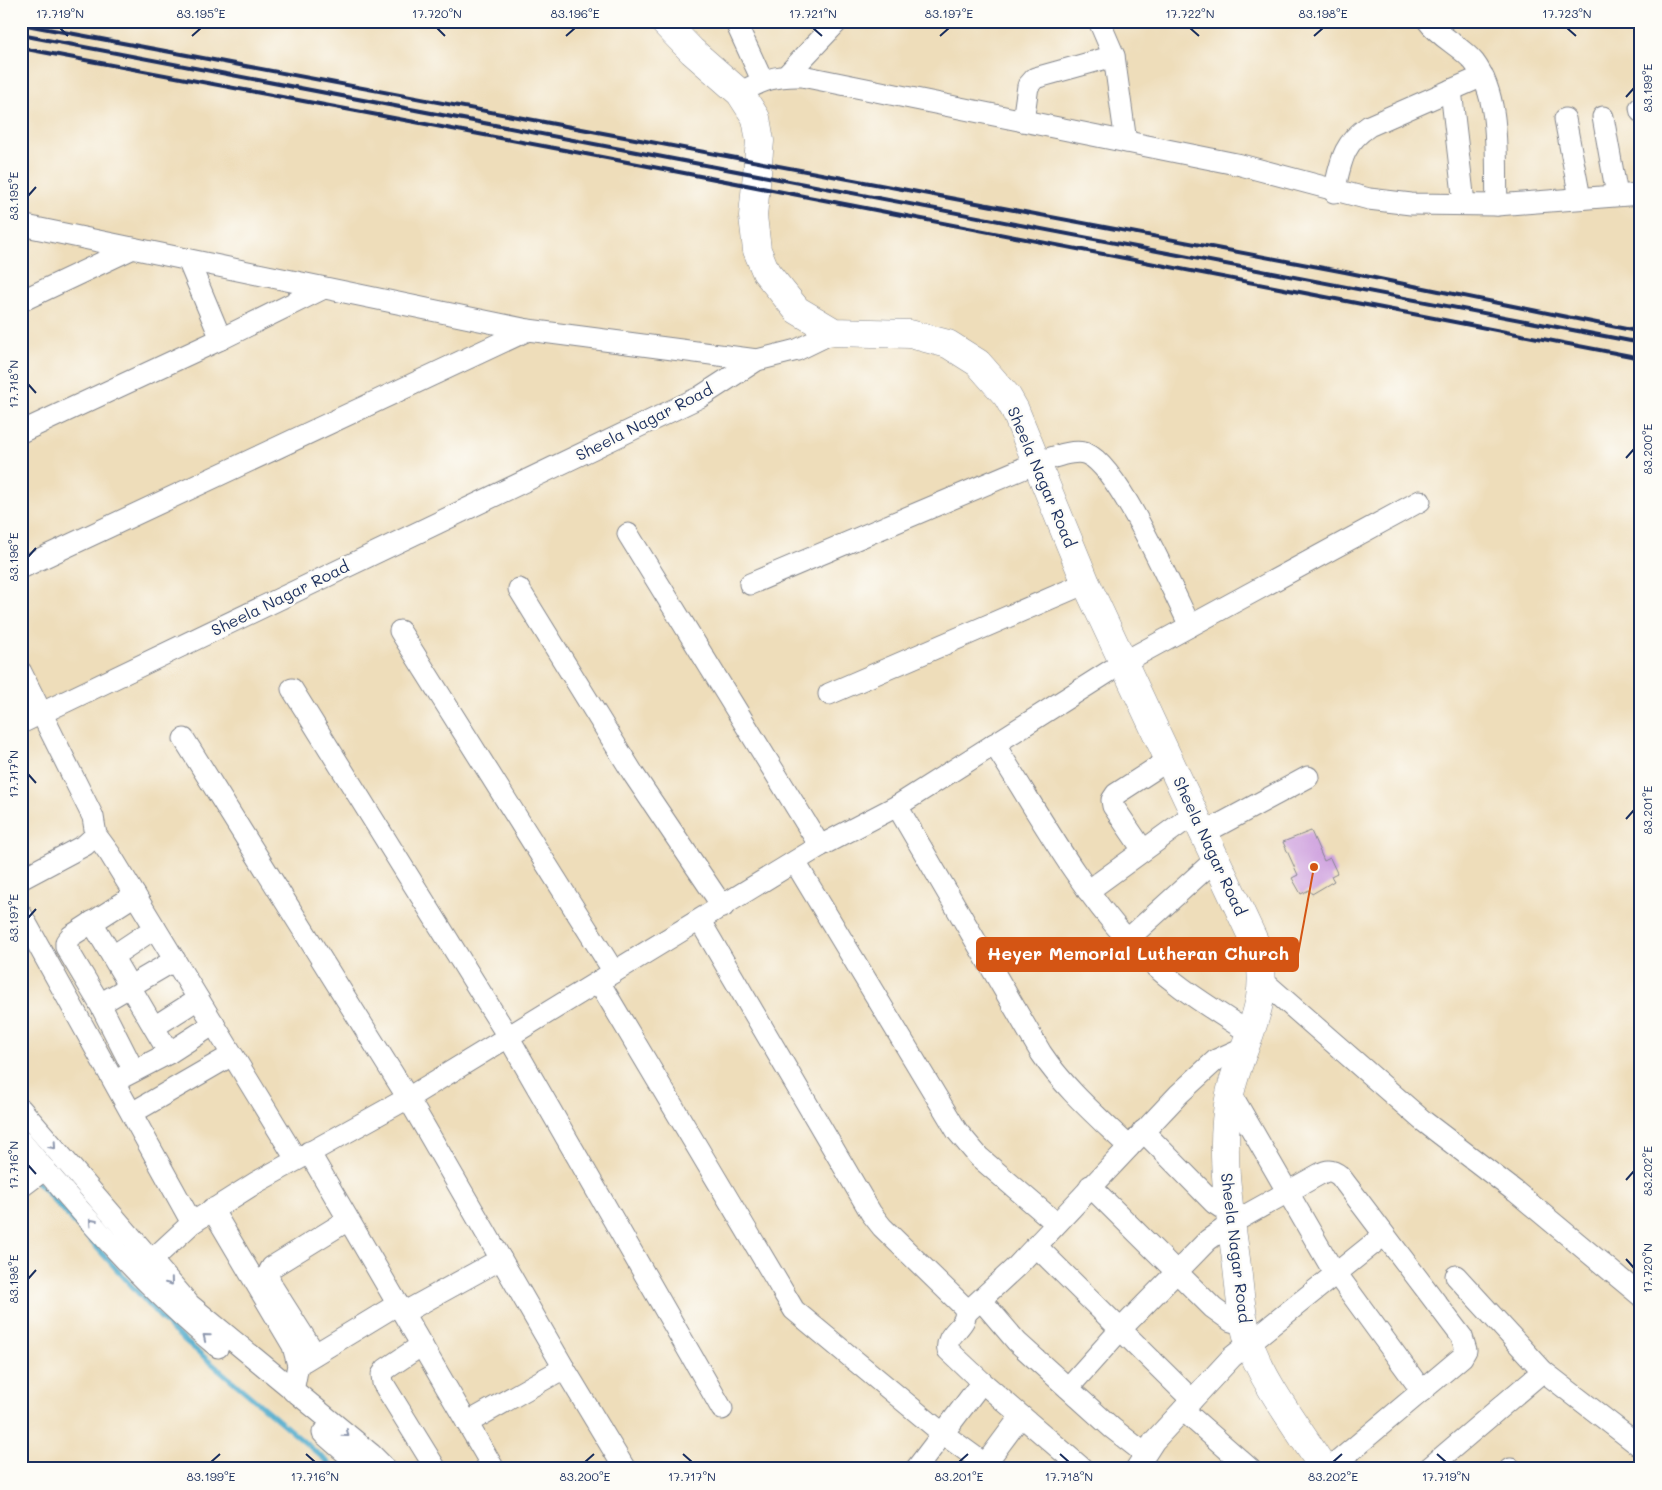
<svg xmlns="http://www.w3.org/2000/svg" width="1662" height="1490" viewBox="0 0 1662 1490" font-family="Mali,sans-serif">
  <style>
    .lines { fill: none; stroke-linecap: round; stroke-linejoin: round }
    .stream { stroke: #4ca9ca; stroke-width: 5 }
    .building { fill: #cfa2df }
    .minor-casing { stroke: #84868c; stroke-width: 23 }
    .major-casing { stroke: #84868c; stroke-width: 29 }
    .minor { stroke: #fff; stroke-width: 21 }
    .major { stroke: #fff; stroke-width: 28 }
    .rail { stroke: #1b2f5e; stroke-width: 4 }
    .oneway { stroke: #8d97ae }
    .ticks { fill: none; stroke: #1b2f5e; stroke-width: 2 }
    .labels { text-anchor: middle; stroke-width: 5; stroke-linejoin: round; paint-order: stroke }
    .street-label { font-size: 16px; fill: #1b2f5e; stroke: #fdfcf7 }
    .leader { fill: none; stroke: #d45514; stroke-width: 2 }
    .callout-dot { fill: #d45514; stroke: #fdfcf7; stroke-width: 2 }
    .callout { fill: #d45514; stroke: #d45514; stroke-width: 2 }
    .callout-label { font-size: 18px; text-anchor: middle; font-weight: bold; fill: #fff }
    .neatline { fill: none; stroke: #1b2f5e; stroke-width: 2 }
    .ticks-label { font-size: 12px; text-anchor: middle; fill: #1b2f5e }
  </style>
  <rect width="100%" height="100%" fill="#fdfcf7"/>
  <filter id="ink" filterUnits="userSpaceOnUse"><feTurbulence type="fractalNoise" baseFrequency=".02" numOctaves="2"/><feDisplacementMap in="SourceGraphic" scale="10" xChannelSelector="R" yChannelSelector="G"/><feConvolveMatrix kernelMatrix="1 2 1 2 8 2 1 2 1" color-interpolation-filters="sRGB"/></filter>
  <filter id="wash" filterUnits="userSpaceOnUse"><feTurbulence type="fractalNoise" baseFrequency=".0096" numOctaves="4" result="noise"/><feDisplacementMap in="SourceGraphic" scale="20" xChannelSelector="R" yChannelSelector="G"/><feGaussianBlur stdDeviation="1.12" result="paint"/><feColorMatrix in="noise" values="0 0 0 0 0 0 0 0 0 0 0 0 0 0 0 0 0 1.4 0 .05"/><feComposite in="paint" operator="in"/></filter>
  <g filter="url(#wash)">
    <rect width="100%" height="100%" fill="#eeddba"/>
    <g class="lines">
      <g class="stream">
        <polyline points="21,1165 29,1174"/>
        <polyline points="37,1182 170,1328 336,1469"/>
      </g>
    </g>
    <g id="blocks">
      <polygon class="building" points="1311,831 1324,861 1330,858 1337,873 1331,876 1334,881 1312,894 1309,890 1301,894 1292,878 1298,875 1283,842"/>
    </g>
  </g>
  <g filter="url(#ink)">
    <use href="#blocks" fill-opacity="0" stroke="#84868c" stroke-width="1"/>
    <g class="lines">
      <g class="minor-casing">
        <g id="minor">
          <polyline points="735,21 762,80"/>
          <polyline points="1099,21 1114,56 1126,142"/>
          <path d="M1428,21C1440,38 1461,46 1474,62C1502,99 1495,160 1497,205"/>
          <polyline points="787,75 838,21"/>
          <polyline points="1451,90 1464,203"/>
          <path d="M740,93C762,80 776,75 802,76L1241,165L1369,199L1411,204L1497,205L1641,194"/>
          <polyline points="1640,108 1641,112"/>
          <polyline points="1603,117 1617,195"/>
          <polyline points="1565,119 1580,198"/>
          <polyline points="1023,121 1028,86 1035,78 1114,56"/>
          <path d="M1334,192C1341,162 1342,144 1369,126L1483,76"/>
          <polyline points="21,225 528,330 757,360"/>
          <polyline points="188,260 221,339"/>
          <polyline points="21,301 133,248"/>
          <polyline points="21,432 221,339 322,289"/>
          <polyline points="628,534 820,846"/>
          <polyline points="21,568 528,330"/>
          <path d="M750,584L1036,463C1049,459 1074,448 1087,454C1119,467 1173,591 1190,626"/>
          <polyline points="519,589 634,775 723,907"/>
          <polyline points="400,631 614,972"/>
          <polyline points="21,672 93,817 96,835 110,854 296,1159"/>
          <polyline points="292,689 509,1038 722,1409"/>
          <polyline points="829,694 1086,583"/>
          <polyline points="21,723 700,397 757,360 797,350 834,332"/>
          <polyline points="184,739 408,1098 564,1368 625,1469"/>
          <path d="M994,744C1036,809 1075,882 1127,939C1162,978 1206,1005 1250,1033"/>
          <path d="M897,806L1041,1053C1065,1089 1098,1117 1129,1147"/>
          <polyline points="1204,833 1308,777"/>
          <polyline points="1143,850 1113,806 1112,800 1116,794 1170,759"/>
          <polyline points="795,862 957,1131 979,1157 1056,1223"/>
          <polyline points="21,879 85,845 96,835"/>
          <polyline points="1088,891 1195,813"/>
          <polyline points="21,914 192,1223"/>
          <path d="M700,921L871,1213L882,1227L964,1307C972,1326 944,1332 948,1350L982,1382L916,1469"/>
          <polyline points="92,922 169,1053"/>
          <polyline points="1127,940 1216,859"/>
          <polyline points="113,956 155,928"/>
          <polyline points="1263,981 1422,1120 1516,1192 1641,1296"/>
          <polyline points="599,982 794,1310 942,1433 986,1465"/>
          <polyline points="100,1004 175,960"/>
          <polyline points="154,1027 198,999"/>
          <polyline points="134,1071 100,1004 66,947 66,942 71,936 135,895"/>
          <polyline points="121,1078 169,1053 214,1024"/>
          <polyline points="1230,1092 1328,1262 1422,1391"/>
          <polyline points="21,1109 190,1305 371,1454 386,1469"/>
          <polyline points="132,1113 232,1055"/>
          <polyline points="1143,1131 1214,1203 1231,1214"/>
          <path d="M21,1141C82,1214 145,1287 218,1347"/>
          <polyline points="309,1152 494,1469"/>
          <polyline points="1090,1186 1213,1308 1231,1321 1245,1325"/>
          <polyline points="21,1187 45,1169"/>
          <polyline points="212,1209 293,1346 298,1365 293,1391"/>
          <polyline points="1036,1246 1192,1400"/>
          <polyline points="138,1273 192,1223 257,1182 408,1098 820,846 897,806 1124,662 1420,501"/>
          <polyline points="1456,1276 1543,1371 1641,1447"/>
          <polyline points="982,1301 1017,1342 1112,1428 1144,1453"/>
          <polyline points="403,1313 501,1259"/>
          <polyline points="966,1313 1017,1266 1179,1094 1216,1060 1245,1047"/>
          <polyline points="422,1345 386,1369 382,1375 383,1383 436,1469"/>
          <path d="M315,1354L273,1288C270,1280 266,1275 272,1267L348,1220"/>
          <polyline points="304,1361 398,1304"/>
          <polyline points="982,1382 1083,1469"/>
          <path d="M1068,1388L1120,1330L1208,1240L1232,1223L1318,1175C1327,1170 1331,1169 1340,1176L1462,1337L1466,1350L1462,1357L1329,1469"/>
          <polyline points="1183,1410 1250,1469"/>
          <polyline points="467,1423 564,1368"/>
          <polyline points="323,1433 364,1469"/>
          <polyline points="986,1469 989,1459 1021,1416"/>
          <polyline points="1136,1469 1154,1441 1232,1357 1384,1235"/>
          <polyline points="1428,1469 1543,1371"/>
          <polyline points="1510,1469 1511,1469"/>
        </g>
      </g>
      <g class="major-casing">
        <path id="major" d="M663,21L692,51L740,93L756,118L760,141L753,216L757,250L766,272L797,310L834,332L910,334L948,344L978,363L1007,396L1015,410L1086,583L1256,945C1275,1001 1241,1042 1230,1094C1218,1151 1230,1211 1237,1267C1240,1292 1241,1318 1249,1342C1264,1385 1299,1429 1324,1469"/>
      </g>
      <use href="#minor" class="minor"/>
      <use href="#major" class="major"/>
      <g class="rail">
        <polyline points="21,24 1345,272 1641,332"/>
        <polyline points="21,35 1641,343"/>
        <polyline points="21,48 591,155 1641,358"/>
      </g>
    </g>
    <defs><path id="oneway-chevron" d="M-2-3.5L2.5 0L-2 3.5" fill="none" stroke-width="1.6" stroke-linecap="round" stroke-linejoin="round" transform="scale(1.25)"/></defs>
    <g class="oneway">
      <use href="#oneway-chevron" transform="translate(53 1146) rotate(49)"/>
      <use href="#oneway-chevron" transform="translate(92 1222) rotate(-132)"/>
      <use href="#oneway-chevron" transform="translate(170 1282) rotate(51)"/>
      <use href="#oneway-chevron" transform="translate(206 1337) rotate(-141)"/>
      <use href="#oneway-chevron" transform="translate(346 1434) rotate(39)"/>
    </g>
  </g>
  <path class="ticks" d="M60,28L68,36M437,28L445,36M813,28L822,36M1190,28L1199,36M1567,28L1576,36M192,36L201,28M566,36L575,28M940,36L949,28M1314,36L1323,28M1626,97L1634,88M28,196L36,187M28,384L36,393M1626,458L1634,449M28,557L36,548M28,774L36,783M1626,819L1634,810M28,918L36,909M28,1165L36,1174M1626,1180L1634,1171M1626,1259L1634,1268M28,1279L36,1270M306,1454L315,1462M683,1454L692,1462M1060,1454L1069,1462M1437,1454L1446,1462M211,1462L220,1454M585,1462L594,1454M959,1462L968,1454M1333,1462L1342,1454"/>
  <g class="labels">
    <g class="street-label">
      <text transform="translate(644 422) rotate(-27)" y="6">Sheela Nagar Road</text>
      <text transform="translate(1042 477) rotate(67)" y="6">Sheela Nagar Road</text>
      <text transform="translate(280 598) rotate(-26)" y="6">Sheela Nagar Road</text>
      <text transform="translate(1210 846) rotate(65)" y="6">Sheela Nagar Road</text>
      <text transform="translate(1236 1248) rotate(83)" y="6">Sheela Nagar Road</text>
    </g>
  </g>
  <path class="leader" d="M1314 867L1298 954"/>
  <circle class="callout-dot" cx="1314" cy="867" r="5"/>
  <rect class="callout" x="977" y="938" width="321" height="33" rx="5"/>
  <g class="callout-label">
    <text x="1138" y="960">Heyer Memorial Lutheran Church</text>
  </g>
  <rect width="1662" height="1490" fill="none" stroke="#fdfcf7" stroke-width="55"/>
  <rect x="28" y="28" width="1606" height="1434" class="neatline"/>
  <g class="ticks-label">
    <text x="60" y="18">17.719°N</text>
    <text x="201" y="18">83.195°E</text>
    <text x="437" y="18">17.720°N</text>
    <text x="575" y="18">83.196°E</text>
    <text x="813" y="18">17.721°N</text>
    <text x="949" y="18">83.197°E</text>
    <text x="1190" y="18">17.722°N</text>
    <text x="1323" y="18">83.198°E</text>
    <text x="1567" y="18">17.723°N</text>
    <text transform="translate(1648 88) rotate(-90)" y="4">83.199°E</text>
    <text transform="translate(14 196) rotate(-90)" y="4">83.195°E</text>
    <text transform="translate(14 384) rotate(-90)" y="4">17.718°N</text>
    <text transform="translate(1648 449) rotate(-90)" y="4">83.200°E</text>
    <text transform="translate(14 557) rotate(-90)" y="4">83.196°E</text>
    <text transform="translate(14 774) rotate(-90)" y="4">17.717°N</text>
    <text transform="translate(1648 810) rotate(-90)" y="4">83.201°E</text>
    <text transform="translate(14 918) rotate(-90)" y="4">83.197°E</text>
    <text transform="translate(14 1165) rotate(-90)" y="4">17.716°N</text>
    <text transform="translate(1648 1171) rotate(-90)" y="4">83.202°E</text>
    <text transform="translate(1648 1268) rotate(-90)" y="4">17.720°N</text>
    <text transform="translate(14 1279) rotate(-90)" y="4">83.198°E</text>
    <text x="211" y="1481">83.199°E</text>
    <text x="315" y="1481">17.716°N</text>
    <text x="585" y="1481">83.200°E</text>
    <text x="692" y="1481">17.717°N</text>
    <text x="959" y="1481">83.201°E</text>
    <text x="1069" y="1481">17.718°N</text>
    <text x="1333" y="1481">83.202°E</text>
    <text x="1446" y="1481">17.719°N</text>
  </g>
</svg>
